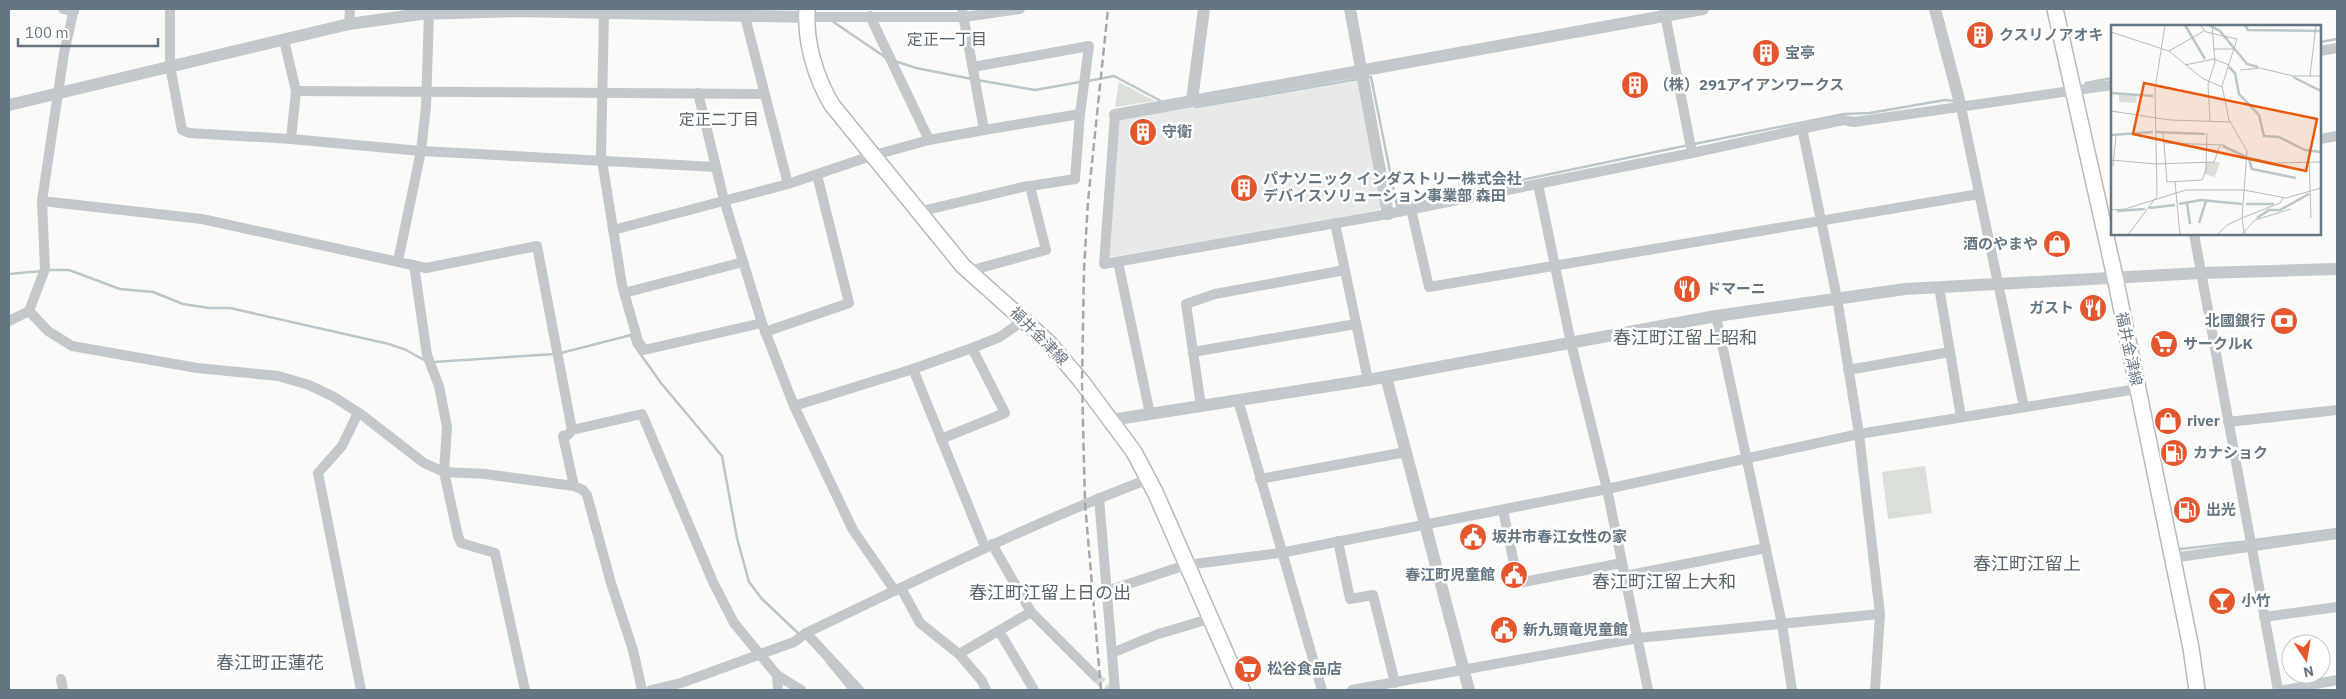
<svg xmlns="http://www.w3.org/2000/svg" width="2346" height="699" viewBox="0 0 2346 699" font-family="'IBM Plex Sans','Noto Sans JP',sans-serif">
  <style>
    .built { fill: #e8e9e9 }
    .green { fill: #dadfd7 }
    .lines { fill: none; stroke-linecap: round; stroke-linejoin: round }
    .stream { stroke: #bbc7cb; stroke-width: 2.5 }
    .minor-tunnel { stroke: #d5d9db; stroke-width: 10; stroke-dasharray: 10 5; stroke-linecap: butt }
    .primary-casing { stroke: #b5babe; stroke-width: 18 }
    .minor { stroke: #c3c8cc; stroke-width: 10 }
    .tertiary { stroke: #c3c8cc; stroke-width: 12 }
    .primary { stroke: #fff; stroke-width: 15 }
    .rail { stroke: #a2aab0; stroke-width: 2.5; stroke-dasharray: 8 4; stroke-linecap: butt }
    .labels { text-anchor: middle; stroke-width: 5; stroke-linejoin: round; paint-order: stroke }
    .poi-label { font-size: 15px; font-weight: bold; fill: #657683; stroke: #fff; text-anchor: start }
    .street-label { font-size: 15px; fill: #657683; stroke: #fff }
    .neighbourhood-label { font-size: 16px; fill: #57646e; stroke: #fff }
    .quarter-label { font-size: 18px; fill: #57646e; stroke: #fff }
    .inset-river { fill: none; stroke: #bbc7cb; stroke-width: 2.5 }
    .inset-road { fill: none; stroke: #b5bdc2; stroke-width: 1 }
    .view { fill: #e8590c; fill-opacity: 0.15; stroke: #e8590c; stroke-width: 2.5 }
    .inset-edge { fill: none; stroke: #657683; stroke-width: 2.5 }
  </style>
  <rect width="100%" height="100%" fill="#fafaf8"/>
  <polygon class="built" points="1354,77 1357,79 1381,207 1378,210 1266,231 1111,257 1107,254 1119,121 1122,118"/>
  <g class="green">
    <polygon points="1119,82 1155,101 1115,107"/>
    <polygon points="1925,466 1932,513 1888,519 1882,472"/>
  </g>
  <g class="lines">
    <g class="stream">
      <polyline points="832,21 885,57"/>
      <polyline points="2320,42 2337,39"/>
      <polyline points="895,61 916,68 972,79"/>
      <polyline points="1366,77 1371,77 1397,206 1689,145"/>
      <polyline points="977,80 1035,90 1080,82"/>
      <polyline points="1088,81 1114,76 1161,101"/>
      <polyline points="2086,83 2112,78"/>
      <polyline points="1196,107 1358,79"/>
      <polyline points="1694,144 1844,114 1870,113 1945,100 1954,101"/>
      <polyline points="48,270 69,270 120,289 153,292 183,304 209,308 230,308 389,344 406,350 426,361"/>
      <polyline points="9,274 42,271"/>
      <polyline points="561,353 631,335 634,345 661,383 722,456 737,538 749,582 762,599 799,634"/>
      <polyline points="434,362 555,354"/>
      <polyline points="2254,540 2337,529"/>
      <polyline points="2181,549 2249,541"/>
      <polyline points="826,661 850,690"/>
    </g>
    <polyline class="minor-tunnel" points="1095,676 1109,690"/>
    <g class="primary-casing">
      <g id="primary">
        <path d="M807,9C805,41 815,77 832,105L963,266L1049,343L1082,382L1134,452L1156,494L1242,690"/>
        <polyline points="2055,9 2115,277 2191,648 2197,690"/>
      </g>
    </g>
    <g class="minor">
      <polyline points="63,9 74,11"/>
      <polyline points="170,9 170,66 182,130 189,133 291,139 421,151 716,167"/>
      <polyline points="743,9 788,184"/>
      <polyline points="1664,9 1692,153"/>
      <polyline points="604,13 601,154 622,285 638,341 644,350 762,323"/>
      <polyline points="870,16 929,140"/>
      <polyline points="806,17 964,17 1020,9"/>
      <polyline points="349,24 350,9"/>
      <polyline points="284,40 296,91 291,139"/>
      <polyline points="2320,51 2337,48"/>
      <polyline points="296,91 764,94"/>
      <polyline points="698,93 724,200 762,323 794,406 853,530 895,591"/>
      <polyline points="1961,107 2024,407"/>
      <polyline points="1115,115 1104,264 1388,214 1692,153 1843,120 1854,122 2112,85"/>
      <polyline points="1802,128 1837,298 1859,434 1880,614 1875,690"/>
      <polyline points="984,130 1080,114"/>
      <polyline points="2320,139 2337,136"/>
      <polyline points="1538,184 1571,343 1607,489 1648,690"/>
      <polyline points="42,201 202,219 426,268 537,246 572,430"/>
      <polyline points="1411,209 1429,287 1979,194"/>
      <polyline points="918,212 1027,186"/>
      <polyline points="1335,223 1368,380"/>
      <polyline points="613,230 788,184 871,156 929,140 984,130 962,9"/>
      <polyline points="2194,234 2278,690"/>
      <polyline points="398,261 421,151 426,107 429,13"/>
      <polyline points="1118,262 1150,414"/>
      <polyline points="414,265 427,355 439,386 447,427 444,472 458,536 461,543 495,553 525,690"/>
      <polyline points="969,271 1046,250 1030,186 1075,179 1080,114 1089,46 973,67"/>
      <polyline points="1939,287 1961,417"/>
      <polyline points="624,293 743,262"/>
      <polyline points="29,311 48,331 72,346 197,368 278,376 309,385 334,397 362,415 424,463 444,472 485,474 574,486 583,490 587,495 611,583 633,650 642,690"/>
      <polyline points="1716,316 1782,624 1792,690"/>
      <polyline points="9,321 29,311 45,269 42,201 64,53 74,9"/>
      <polyline points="765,332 849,303 817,175"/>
      <polyline points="1193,352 1356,324"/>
      <polyline points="913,369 985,547"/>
      <polyline points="1848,370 1950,352"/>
      <polyline points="1238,400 1322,690"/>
      <polyline points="794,406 913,369 972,348 1000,337 1025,319"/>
      <polyline points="1201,406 1186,304 1215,294 1345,270"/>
      <polyline points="358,413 342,446 318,473 361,690"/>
      <polyline points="2228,422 2337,410"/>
      <polyline points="941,439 1005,413 972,348"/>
      <polyline points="1260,479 1406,452"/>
      <polyline points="574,486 563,436 568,435 572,430 642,414 713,582 734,623 777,675 778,690"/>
      <polyline points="1099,498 1115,690"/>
      <polyline points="1503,510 1518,583 1622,563"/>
      <polyline points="1338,541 1350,599 1373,595 1395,683"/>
      <polyline points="992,544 1031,612 1095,676"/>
      <polyline points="2172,558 2337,534"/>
      <polyline points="1625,576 1766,548"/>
      <polyline points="901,588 920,623 959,654 982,681 986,690"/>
      <polyline points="1107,591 1186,565 1280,553 1607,489 1859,434 2137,389"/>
      <polyline points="2264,617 2337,607"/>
      <polyline points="999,631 1034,690"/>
      <polyline points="806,633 859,690"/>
      <polyline points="1112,653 1158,634 1209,619"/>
      <polyline points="959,654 1031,612"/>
      <polyline points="777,675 801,690"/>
      <polyline points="61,679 63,690"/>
      <path d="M651,690L681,683L794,642L806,633C920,579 1031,523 1149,479"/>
      <polyline points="1352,690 1638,638 1880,614"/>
      <polyline points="2285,690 2337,680"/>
    </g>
    <g class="tertiary">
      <polyline points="1350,9 1388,214"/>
      <polyline points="1935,9 1961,107"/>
      <polyline points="1192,100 1204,9"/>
      <polyline points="9,105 349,24 421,14 516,11 806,17"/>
      <polyline points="1115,115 1703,9"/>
      <polyline points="1386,377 1469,690"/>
      <polyline points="1111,420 1368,380 1716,316 1905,289 2201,273 2337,269"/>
    </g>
    <use href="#primary" class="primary"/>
    <polyline class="rail" points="1101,690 1085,503 1082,382 1084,270 1088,201 1108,9"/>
  </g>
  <defs>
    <g id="building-disc" transform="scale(1.4375)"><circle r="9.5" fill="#e4572e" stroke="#fff"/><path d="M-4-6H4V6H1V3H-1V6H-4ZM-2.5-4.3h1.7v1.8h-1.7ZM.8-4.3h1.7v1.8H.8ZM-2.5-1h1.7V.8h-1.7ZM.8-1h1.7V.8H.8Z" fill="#fff"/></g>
    <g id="shop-disc" transform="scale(1.4375)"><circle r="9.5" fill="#e4572e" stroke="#fff"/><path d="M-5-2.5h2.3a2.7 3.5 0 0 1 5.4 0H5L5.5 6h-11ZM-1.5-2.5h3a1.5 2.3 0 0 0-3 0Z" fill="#fff"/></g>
    <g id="restaurant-disc" transform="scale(1.4375)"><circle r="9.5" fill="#e4572e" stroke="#fff"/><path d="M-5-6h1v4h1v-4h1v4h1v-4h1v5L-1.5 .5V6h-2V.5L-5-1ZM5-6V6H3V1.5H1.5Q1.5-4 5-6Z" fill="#fff"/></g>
    <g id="bank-disc" transform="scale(1.4375)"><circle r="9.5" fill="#e4572e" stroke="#fff"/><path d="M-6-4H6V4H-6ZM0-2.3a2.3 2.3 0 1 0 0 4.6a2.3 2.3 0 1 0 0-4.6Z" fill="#fff"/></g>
    <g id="supermarket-disc" transform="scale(1.4375)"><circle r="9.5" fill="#e4572e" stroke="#fff"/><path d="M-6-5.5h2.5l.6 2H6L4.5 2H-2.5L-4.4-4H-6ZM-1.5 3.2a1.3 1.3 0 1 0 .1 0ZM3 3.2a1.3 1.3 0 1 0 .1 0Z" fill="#fff"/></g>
    <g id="fuel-disc" transform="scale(1.4375)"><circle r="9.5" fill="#e4572e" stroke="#fff"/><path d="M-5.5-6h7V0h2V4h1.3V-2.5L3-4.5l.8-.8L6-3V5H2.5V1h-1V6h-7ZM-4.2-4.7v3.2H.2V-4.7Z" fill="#fff"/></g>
    <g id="civic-disc" transform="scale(1.4375)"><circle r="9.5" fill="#e4572e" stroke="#fff"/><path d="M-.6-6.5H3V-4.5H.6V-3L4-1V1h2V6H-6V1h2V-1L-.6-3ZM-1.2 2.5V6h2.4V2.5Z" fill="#fff"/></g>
    <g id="bar-disc" transform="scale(1.4375)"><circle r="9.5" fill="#e4572e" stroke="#fff"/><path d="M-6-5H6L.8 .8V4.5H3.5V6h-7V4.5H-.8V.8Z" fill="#fff"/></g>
  </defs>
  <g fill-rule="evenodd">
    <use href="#building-disc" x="1980" y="35"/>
    <use href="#building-disc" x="1766" y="53"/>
    <use href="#building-disc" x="1635" y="85"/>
    <use href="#building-disc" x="1143" y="132"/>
    <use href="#building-disc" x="1244" y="188"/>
    <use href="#shop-disc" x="2057" y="244"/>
    <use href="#restaurant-disc" x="1687" y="289"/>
    <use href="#restaurant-disc" x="2093" y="308"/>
    <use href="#bank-disc" x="2284" y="321"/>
    <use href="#supermarket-disc" x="2164" y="344"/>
    <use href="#shop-disc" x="2168" y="421"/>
    <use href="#fuel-disc" x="2174" y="453"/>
    <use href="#fuel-disc" x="2187" y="510"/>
    <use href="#civic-disc" x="1473" y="537"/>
    <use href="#civic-disc" x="1514" y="575"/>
    <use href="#bar-disc" x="2222" y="601"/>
    <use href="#civic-disc" x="1504" y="630"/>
    <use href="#supermarket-disc" x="1248" y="669"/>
  </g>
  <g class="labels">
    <g class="poi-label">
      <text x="1999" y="40">クスリノアオキ</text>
      <text x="1785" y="58">宝亭</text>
      <text x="1654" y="90">（株）291アイアンワークス</text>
      <text x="1162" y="137">守衛</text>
      <text x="1263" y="184">パナソニック インダストリー株式会社<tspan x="1263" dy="17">デバイスソリューション事業部 森田</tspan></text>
      <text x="2038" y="249" text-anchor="end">酒のやまや</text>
      <text x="1706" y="294">ドマーニ</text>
      <text x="2074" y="313" text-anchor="end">ガスト</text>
      <text x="2265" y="326" text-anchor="end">北國銀行</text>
      <text x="2183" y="349">サークルK</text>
      <text x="2187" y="426">river</text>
      <text x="2193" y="458">カナショク</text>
      <text x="2206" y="515">出光</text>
      <text x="1492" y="542">坂井市春江女性の家</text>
      <text x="1495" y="580" text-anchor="end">春江町児童館</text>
      <text x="2241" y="606">小竹</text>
      <text x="1523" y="635">新九頭竜児童館</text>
      <text x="1267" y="674">松谷食品店</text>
    </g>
    <g class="street-label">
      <text transform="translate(1039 336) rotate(45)" y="5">福井金津線</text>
      <text transform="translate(2129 349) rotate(78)" y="5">福井金津線</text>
    </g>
    <g class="neighbourhood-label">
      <text x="947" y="45">定正一丁目</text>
      <text x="719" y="125">定正二丁目</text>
    </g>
    <g class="quarter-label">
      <text x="1685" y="344">春江町江留上昭和</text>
      <text x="2027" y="570">春江町江留上</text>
      <text x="1664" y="588">春江町江留上大和</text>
      <text x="1050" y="599">春江町江留上日の出</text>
      <text x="270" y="669">春江町正蓮花</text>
    </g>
  </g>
  <g transform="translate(2111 25)">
    <rect width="210" height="210" fill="#fafaf8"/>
    <path d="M8,68L26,69L25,78L8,77ZM95,137H109L104,152L93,149Z" fill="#dadfd7"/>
    <path class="inset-river" d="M74,0L94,34M98,0L109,6L136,39L147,42M134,0L137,5L210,6M118,42L124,48L128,69L148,90L153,111L168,112L194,125L210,127M182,52L210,66M0,68L42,71M45,107L94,109M0,110L42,107M112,121L135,132M138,134L141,144L185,153M76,178L79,199M68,179L90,175L131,179M135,179H163M38,183L64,180M6,186L34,184M146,193L158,185H169L198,169M88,198L95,176"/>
    <path class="inset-road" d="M89,0L95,7L126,14L111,61L118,95L136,126L131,193L116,200L106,210M0,7L58,26L91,53L111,62M102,24H124M58,26L93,6M74,40L103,34L118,40M129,45L149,43L182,51H210M199,51L205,0M0,86L59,95L120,97M99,96L97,59L104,37L101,0M52,107L56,157L91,155L95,145L96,108M53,118L114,120M136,132L164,138L210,137M198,132L200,193M0,135L45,139L103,137L109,120M2,141L5,111M64,157L69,210M133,165L175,173L210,163M0,185L14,184L75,165H133M17,210L46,171L44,64L54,0M130,210L144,195L180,184M137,210L133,207L131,193L169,178L172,173"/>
    <path class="view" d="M33,58L206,94L195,146L22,109Z"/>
    <rect width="210" height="210" class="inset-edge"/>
  </g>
  <rect width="2346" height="699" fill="none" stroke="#657683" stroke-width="20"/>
  <g transform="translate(2306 659) rotate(168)"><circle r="24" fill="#ffffff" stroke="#c1c8cd"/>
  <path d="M0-4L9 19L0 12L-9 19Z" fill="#e4572e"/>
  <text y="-8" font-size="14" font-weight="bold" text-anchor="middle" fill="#657683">N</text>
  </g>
  <path d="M18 38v8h140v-8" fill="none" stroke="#657683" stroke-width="2.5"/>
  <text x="25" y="38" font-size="15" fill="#657683" stroke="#ffffff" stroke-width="4" paint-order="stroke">100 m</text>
</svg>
